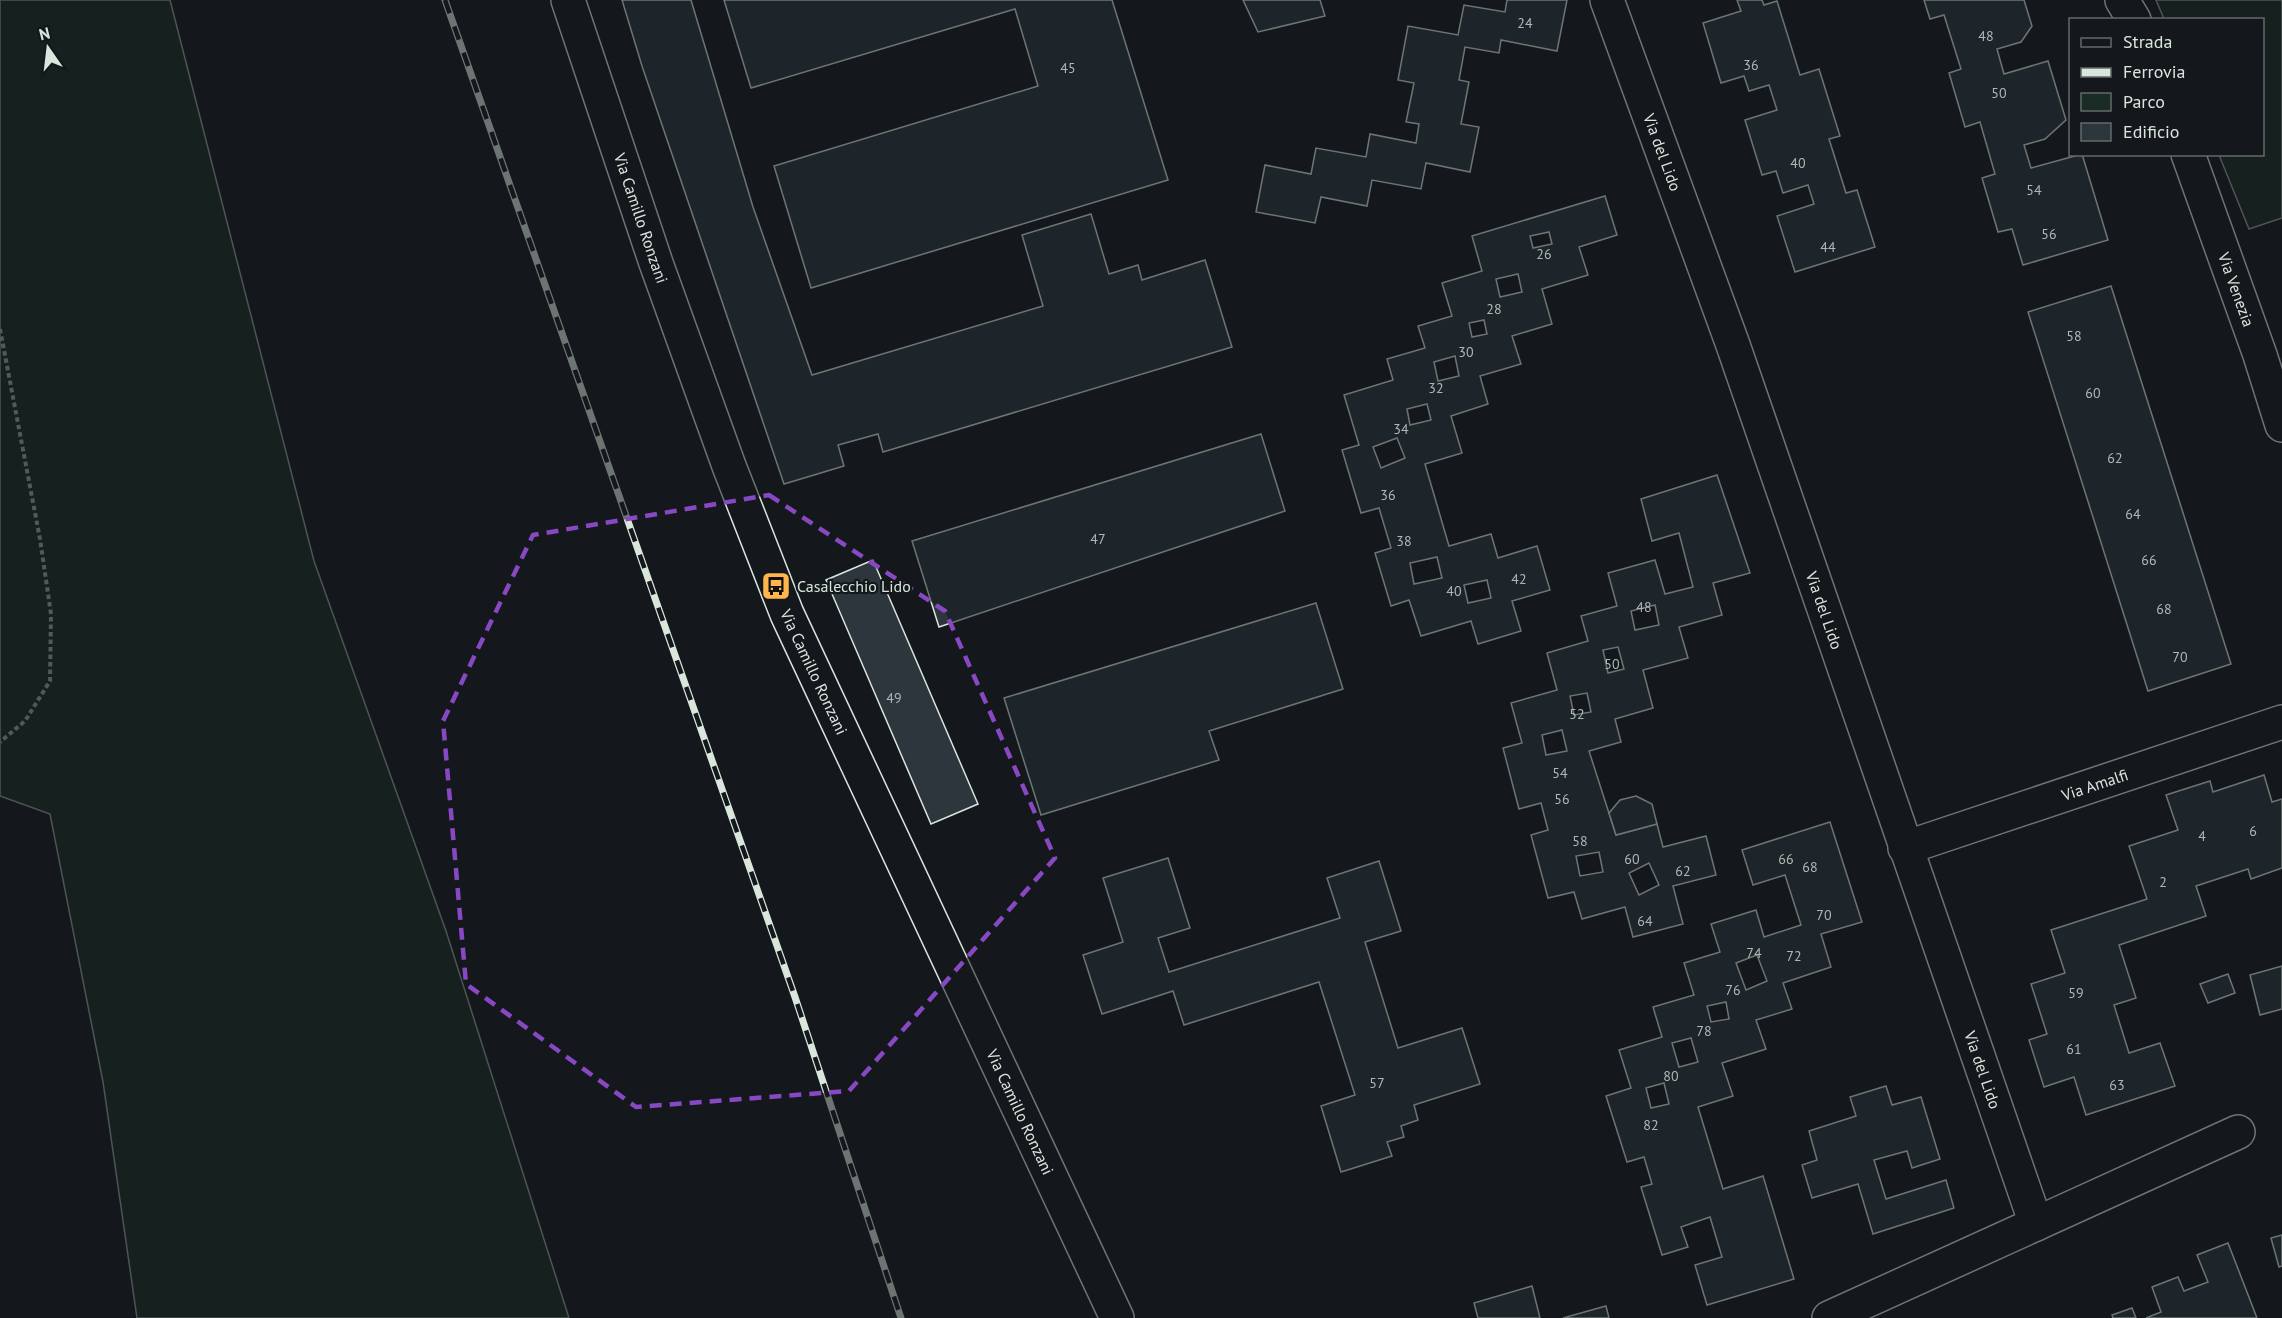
<svg xmlns="http://www.w3.org/2000/svg" width="2282" height="1318" viewBox="0 0 2282 1318" font-family="'PT Sans',sans-serif">
  <style>
    .green { fill: #1a2d24; stroke: #939e99; stroke-width: 1.5 }
    .building { fill: #2c363c; stroke: #d8e6dc; stroke-width: 1.5; fill-rule: evenodd }
    .lines { fill: none; stroke-linecap: round; stroke-linejoin: round }
    .minor-casing { stroke: #d8e6dc; stroke-width: 36 }
    .path { stroke: #9da8a2; stroke-width: 4; stroke-dasharray: 4.5 3; stroke-linecap: butt }
    .minor { stroke: #14181c; stroke-width: 33 }
    .rail-casing { stroke: #d8e6dc; stroke-width: 7 }
    .rail { stroke: #14181c; stroke-width: 4.5; stroke-dasharray: 14; stroke-linecap: butt }
    .marked { fill: none; stroke: #8948c3; stroke-width: 4.5; stroke-dasharray: 12 8; stroke-linejoin: round }
    .labels { text-anchor: middle; stroke-width: 4.5; stroke-linejoin: round; paint-order: stroke }
    .number-label { font-size: 14px; fill: #adbab4 }
    .street-label { font-size: 16px; fill: #d8e6dc; stroke: #14181c }
    .poi-label { font-size: 16px; fill: #d8e6dc; stroke: #14181c; text-anchor: start }
  </style>
  <rect width="100%" height="100%" fill="#14181c"/>
  <g class="green">
    <polygon points="0,0 170,0 314,561 446,931 569,1318 137,1318 103,1082 50,814 0,796"/>
    <polygon points="2156,0 2282,0 2282,218 2249,229 2219,155 2262,154 2262,20 2164,19"/>
  </g>
  <g class="building">
    <polygon points="622,0 691,0 753,207 812,375 1043,306 1022,235 1091,214 1109,274 1138,265 1142,280 1205,260 1232,347 883,452 878,434 838,445 844,466 784,484 642,66"/>
    <polygon points="724,0 1112,0 1168,180 811,288 774,166 1038,86 1015,9 751,88"/>
    <polygon points="1243,0 1320,0 1325,16 1258,32"/>
    <polygon points="1507,0 1567,0 1557,51 1501,40 1499,53 1465,47 1459,80 1469,82 1461,124 1479,127 1470,172 1426,163 1421,189 1372,180 1367,206 1321,197 1315,223 1256,212 1265,165 1311,174 1316,148 1366,157 1370,134 1416,143 1419,124 1406,122 1414,83 1398,80 1408,26 1458,35 1464,5 1505,12"/>
    <polygon points="1737,0 1762,0 1764,5 1777,1 1800,75 1819,69 1840,136 1829,139 1846,193 1857,190 1875,247 1795,272 1777,216 1814,204 1808,185 1783,193 1776,171 1762,175 1745,120 1777,110 1769,85 1749,91 1744,76 1721,83 1703,23 1741,11"/>
    <polygon points="1924,0 2024,0 2032,26 2021,42 1997,49 2004,74 2048,61 2066,120 2045,139 2024,145 2031,168 2082,154 2108,240 2023,265 2012,229 1998,232 1982,178 1995,174 1980,122 1965,127 1949,73 1961,69 1944,15 1930,19"/>
    <path d="M1605,196L1617,235L1579,247L1588,275L1542,289L1552,324L1512,336L1521,364L1480,376L1488,404L1451,416L1462,453L1425,464L1449,546L1491,534L1498,558L1537,546L1550,590L1512,601L1521,631L1478,644L1471,621L1421,636L1409,600L1391,606L1375,553L1391,548L1379,508L1361,513L1342,450L1359,445L1344,395L1393,380L1387,359L1425,348L1418,326L1452,316L1442,283L1482,271L1472,236ZM1549,232L1552,244L1533,248L1530,236ZM1518,274L1522,292L1500,297L1496,279ZM1484,320L1487,334L1472,337L1469,323ZM1455,356L1459,376L1438,381L1434,362ZM1427,404L1431,420L1410,425L1407,409ZM1397,438L1405,458L1381,468L1373,447ZM1437,557L1442,578L1414,584L1410,563ZM1487,580L1491,598L1468,603L1464,585Z"/>
    <polygon points="2111,286 2231,664 2148,691 2028,312"/>
    <polygon points="1261,434 1285,511 939,627 912,541"/>
    <path d="M1717,475L1750,573L1713,583L1722,615L1679,627L1688,658L1643,670L1653,708L1615,719L1621,742L1589,751L1616,835L1657,824L1663,847L1706,836L1716,875L1673,886L1683,924L1633,937L1625,907L1582,919L1574,892L1548,898L1531,835L1548,830L1541,803L1519,809L1503,748L1522,743L1511,703L1557,690L1547,653L1588,641L1581,616L1617,606L1608,573L1655,560L1665,594L1693,587L1679,533L1652,541L1641,499ZM1655,605L1659,625L1635,630L1631,611ZM1618,647L1624,669L1608,673L1603,650ZM1587,693L1591,712L1574,715L1570,696ZM1562,730L1567,751L1546,755L1542,735ZM1599,852L1603,872L1580,876L1576,856ZM1649,863L1659,885L1639,895L1629,873Z"/>
    <polygon points="873,560 978,804 931,824 826,580"/>
    <polygon points="1316,603 1343,689 1209,731 1219,760 1041,815 1004,698"/>
    <polygon points="2264,775 2272,802 2282,799 2282,868 2251,879 2248,869 2196,886 2206,916 2119,945 2136,998 2114,1005 2129,1053 2160,1043 2175,1086 2086,1115 2074,1077 2044,1087 2029,1040 2047,1034 2031,984 2065,973 2051,930 2147,899 2129,846 2178,830 2166,795 2210,781 2213,792"/>
    <polygon points="1636,796 1652,804 1657,824 1616,835 1609,813 1620,800"/>
    <path d="M1830,822L1862,922L1821,934L1831,967L1783,983L1792,1009L1756,1020L1766,1049L1722,1063L1733,1096L1698,1107L1723,1189L1763,1176L1794,1279L1707,1305L1695,1265L1722,1257L1710,1217L1681,1227L1688,1247L1662,1255L1641,1187L1652,1184L1644,1157L1627,1162L1606,1096L1631,1088L1619,1050L1662,1037L1653,1007L1694,995L1684,963L1720,952L1711,924L1756,910L1764,937L1801,925L1785,875L1753,885L1742,850ZM1757,955L1767,981L1746,990L1736,963ZM1726,1002L1729,1019L1711,1022L1707,1006ZM1691,1038L1698,1062L1679,1067L1672,1043ZM1664,1083L1669,1104L1651,1108L1646,1088Z"/>
    <polygon points="1168,858 1190,928 1158,938 1169,972 1340,918 1327,878 1379,861 1401,931 1365,942 1398,1048 1462,1028 1480,1084 1414,1105 1418,1120 1401,1126 1404,1137 1387,1142 1392,1156 1341,1172 1321,1106 1355,1095 1319,982 1184,1025 1173,991 1102,1014 1083,955 1123,942 1103,878"/>
    <polygon points="2282,966 2282,1009 2260,1015 2250,975"/>
    <polygon points="2228,974 2235,993 2208,1003 2200,984"/>
    <polygon points="1886,1086 1892,1105 1921,1097 1940,1159 1912,1168 1907,1151 1874,1160 1886,1199 1946,1180 1954,1208 1873,1234 1858,1184 1812,1198 1802,1165 1817,1160 1809,1131 1856,1116 1850,1097"/>
    <polygon points="2282,1235 2282,1266 2279,1267 2271,1238"/>
    <polygon points="2228,1243 2257,1318 2146,1318 2161,1312 2152,1287 2178,1277 2184,1291 2208,1282 2197,1255"/>
    <polygon points="1532,1286 1540,1318 1478,1318 1474,1303"/>
    <polygon points="1606,1306 1609,1318 1563,1318"/>
    <polygon points="2132,1308 2136,1318 2113,1318 2112,1315"/>
  </g>
  <g class="lines">
    <g class="minor-casing">
      <g id="minor">
        <path id="s1" d="M568,0L656,263L729,466L787,614L1117,1318"/>
        <path id="s2" d="M1607,0L1733,345L2036,1224"/>
        <polyline points="2122,0 2134,20"/>
        <path id="s3" d="M2188,154L2260,355L2282,425"/>
        <path id="s4" d="M1905,848L2282,722"/>
        <polyline points="1829,1318 2238,1132"/>
      </g>
    </g>
    <polyline class="path" points="0,329 40,539 51,614 50,681 25,721 0,742"/>
    <use href="#minor" class="minor"/>
    <g class="rail-casing">
      <polyline id="rail" points="445,0 795,997 901,1318"/>
    </g>
    <use href="#rail" class="rail"/>
  </g>
  <path d="M0 0H2282V1318H0ZM769,495L945,611L1055,858L849,1091L636,1107L466,984L443,721L533,535Z" fill="#14181c" fill-opacity=".55" fill-rule="evenodd"/>
  <path class="marked" d="M769,495L945,611L1055,858L849,1091L636,1107L466,984L443,721L533,535Z"/>
  <defs>
    <g id="bus-square" transform="scale(1.5)"><rect x="-9" y="-9" width="18" height="18" rx="4" fill="#ffb74d" stroke="#14181c"/><path d="M-5-6H5V4H4V6H2V4H-2V6H-4V4H-5ZM-3.5-4V0h7V-4ZM-3.5 1.2v1.5H-2V1.2ZM2 1.2v1.5H3.5V1.2Z" fill="#111"/></g>
  </defs>
  <g fill-rule="evenodd">
    <use href="#bus-square" x="776" y="586"/>
  </g>
  <g class="labels">
    <g class="number-label">
      <text x="1525" y="28">24</text>
      <text x="1986" y="41">48</text>
      <text x="1751" y="70">36</text>
      <text x="1068" y="73">45</text>
      <text x="1999" y="98">50</text>
      <text x="1798" y="168">40</text>
      <text x="2034" y="195">54</text>
      <text x="2049" y="239">56</text>
      <text x="1828" y="252">44</text>
      <text x="1544" y="259">26</text>
      <text x="1494" y="314">28</text>
      <text x="2074" y="341">58</text>
      <text x="1466" y="357">30</text>
      <text x="1436" y="393">32</text>
      <text x="2093" y="398">60</text>
      <text x="1401" y="434">34</text>
      <text x="2115" y="463">62</text>
      <text x="1388" y="500">36</text>
      <text x="2133" y="519">64</text>
      <text x="1098" y="544">47</text>
      <text x="1404" y="546">38</text>
      <text x="2149" y="565">66</text>
      <text x="1519" y="584">42</text>
      <text x="1454" y="596">40</text>
      <text x="1644" y="612">48</text>
      <text x="2164" y="614">68</text>
      <text x="2180" y="662">70</text>
      <text x="1612" y="669">50</text>
      <text x="894" y="703">49</text>
      <text x="1577" y="719">52</text>
      <text x="1560" y="778">54</text>
      <text x="1562" y="804">56</text>
      <text x="2253" y="836">6</text>
      <text x="2202" y="841">4</text>
      <text x="1580" y="846">58</text>
      <text x="1632" y="864">60</text>
      <text x="1786" y="864">66</text>
      <text x="1810" y="872">68</text>
      <text x="1683" y="876">62</text>
      <text x="2163" y="887">2</text>
      <text x="1824" y="920">70</text>
      <text x="1645" y="926">64</text>
      <text x="1754" y="958">74</text>
      <text x="1794" y="961">72</text>
      <text x="1733" y="995">76</text>
      <text x="2076" y="998">59</text>
      <text x="1704" y="1036">78</text>
      <text x="2074" y="1054">61</text>
      <text x="1671" y="1081">80</text>
      <text x="1377" y="1088">57</text>
      <text x="2117" y="1090">63</text>
      <text x="1651" y="1130">82</text>
    </g>
    <g class="street-label">
      <text dy="6" stroke="none"><textPath href="#s2" startOffset="162">Via del Lido</textPath></text>
      <text dy="6" stroke="none"><textPath href="#s1" startOffset="230">Via Camillo Ronzani</textPath></text>
      <text dy="6" stroke="none"><textPath href="#s3" startOffset="144">Via Venezia</textPath></text>
      <text dy="6" stroke="none"><textPath href="#s2" startOffset="648">Via del Lido</textPath></text>
      <text dy="6" stroke="none"><textPath href="#s1" startOffset="716">Via Camillo Ronzani</textPath></text>
      <text dy="6" stroke="none"><textPath href="#s4" startOffset="200">Via Amalfi</textPath></text>
      <text dy="6" stroke="none"><textPath href="#s2" startOffset="1134">Via del Lido</textPath></text>
      <text dy="6" stroke="none"><textPath href="#s1" startOffset="1202">Via Camillo Ronzani</textPath></text>
    </g>
    <g class="poi-label">
      <text x="797" y="592">Casalecchio Lido</text>
    </g>
  </g>
  <rect x="2069" y="18" width="195" height="138" fill="#14181c" stroke="#626a69" stroke-width="1.5"/>
  <rect x="2081" y="38" width="30" height="9" fill="#14181c" stroke="#626a69" stroke-width="1.5"/>
  <text x="2123" y="48" font-size="18" fill="#d8e6dc">Strada</text>
  <rect x="2081" y="68" width="30" height="9" fill="#d8e6dc" stroke="#626a69" stroke-width="1.5"/>
  <text x="2123" y="78" font-size="18" fill="#d8e6dc">Ferrovia</text>
  <rect x="2081" y="93" width="30" height="18" fill="#1a2d24" stroke="#626a69" stroke-width="1.5"/>
  <text x="2123" y="108" font-size="18" fill="#d8e6dc">Parco</text>
  <rect x="2081" y="123" width="30" height="18" fill="#2c363c" stroke="#626a69" stroke-width="1.5"/>
  <text x="2123" y="138" font-size="18" fill="#d8e6dc">Edificio</text>
  <g transform="translate(48 48) rotate(346)" stroke="#14181c" stroke-width="4.5" paint-order="stroke">
  <path d="M0-4.5L10 22L0 15L-10 22Z" fill="#d8e6dc"/>
  <text y="-9" font-size="16" font-weight="bold" text-anchor="middle" fill="#d8e6dc">N</text>
  </g>
</svg>
